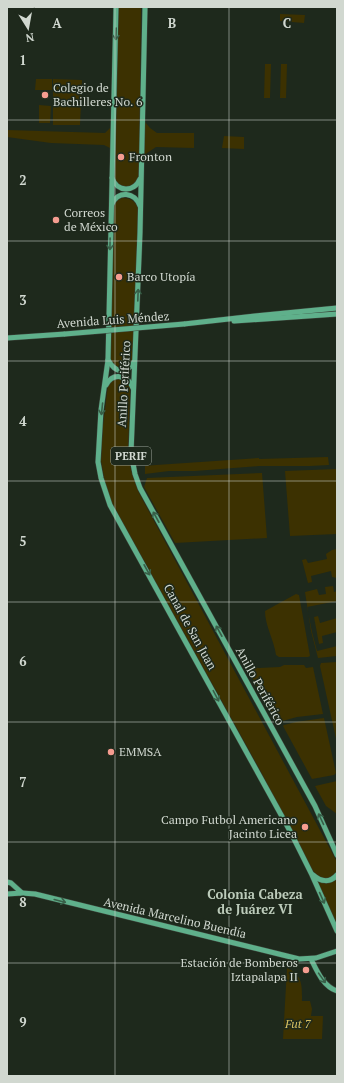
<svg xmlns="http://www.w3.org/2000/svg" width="344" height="1083" viewBox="0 0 344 1083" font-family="'PT Serif',serif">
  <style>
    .green { fill: #3c3101 }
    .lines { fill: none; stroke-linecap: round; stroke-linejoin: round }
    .primary-casing { stroke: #3c453b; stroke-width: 6 }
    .primary { stroke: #5fb08b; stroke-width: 5 }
    .primary-bridge-casing { stroke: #3c453b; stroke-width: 6; stroke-linecap: butt }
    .primary-bridge { stroke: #5fb08b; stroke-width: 5 }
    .oneway { stroke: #385f48 }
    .grid { fill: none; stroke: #d1d8d0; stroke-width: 1; stroke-opacity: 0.55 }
    .poi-dot { fill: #f59c90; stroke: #1e291c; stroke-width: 1.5 }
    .labels { text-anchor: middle; stroke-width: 3; stroke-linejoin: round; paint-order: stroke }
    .shield { fill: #1e291c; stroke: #9ba49a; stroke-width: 1 }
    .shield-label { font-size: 11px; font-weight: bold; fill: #d1d8d0 }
    .poi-label { font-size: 12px; fill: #d1d8d0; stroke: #1e291c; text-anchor: start }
    .street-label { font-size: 12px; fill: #d1d8d0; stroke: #1e291c }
    .park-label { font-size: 12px; font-style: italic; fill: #d7c061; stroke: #1e291c }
    .neighbourhood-label { font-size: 13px; font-weight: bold; fill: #bccbba; stroke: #1e291c }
    .grid-label { font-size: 13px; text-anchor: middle; font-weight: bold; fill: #d1d8d0; stroke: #1e291c; stroke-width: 3; stroke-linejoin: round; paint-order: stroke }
  </style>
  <rect width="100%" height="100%" fill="#1e291c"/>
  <g class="green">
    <polygon points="119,7 141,7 139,178 137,184 124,189 113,178"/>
    <polygon points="280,14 305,15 304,23 280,21"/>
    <polygon points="265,64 271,64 270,98 264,98"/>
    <polygon points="281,64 287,64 286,98 280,98"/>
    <polygon points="36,79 52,79 52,90 35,90"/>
    <polygon points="53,79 82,80 80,125 53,125"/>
    <polygon points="39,105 51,106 50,123 39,123"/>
    <polygon points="145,122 150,128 157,133 194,133 194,148 156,147 144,155"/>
    <polygon points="110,128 110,148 104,145 51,143 7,137 7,130 105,133"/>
    <polygon points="224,136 244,137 244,149 222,148"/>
    <path d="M122,198C131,198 135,201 139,209L132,363L125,369H118L111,362L112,210C114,204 116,201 122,198Z"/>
    <path d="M116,378L127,381L130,388L128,458L133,477L139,493L336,860L337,871L331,878C323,880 317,878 313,871L260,770L112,503L106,488L101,461L103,425L108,385L110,382Z"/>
    <polygon points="328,457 329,465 310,466 259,466 195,471 169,471 145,474 145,466 156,465 259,458 259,460 259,459"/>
    <polygon points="337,469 337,534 290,536 285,471"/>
    <polygon points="262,473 267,538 175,543 144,487 147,478"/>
    <polygon points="337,549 337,578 332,577 331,571 311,576 312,582 308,583 302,560 306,559 308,563 327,559 326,554 332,550"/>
    <polygon points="333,586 334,592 337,591 337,601 307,607 312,632 317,651 337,646 337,656 318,658 311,631 305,592 317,589 319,595 326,594 325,587"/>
    <path d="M296,594L299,595L310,656L308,657H279L276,655C274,640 265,626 265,611Z"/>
    <polygon points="318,616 320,623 337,618 337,632 322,636 323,643 319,644 314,617"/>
    <polygon points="337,662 337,743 320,666 321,663"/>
    <polygon points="284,665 304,665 306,668 313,667 323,714 297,717 275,723 251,675 250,672 253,667 259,668 280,667"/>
    <polygon points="324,718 336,773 334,775 312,779 283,726 284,725 296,722"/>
    <polygon points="337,781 337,814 326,806 315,786"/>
    <path d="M337,878V924L316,881C324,884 330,884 337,878Z"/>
    <path d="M287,968C303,975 302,986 302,1001H310L312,1009L311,1016H323L322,1039H283Z"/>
  </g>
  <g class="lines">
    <g class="primary-casing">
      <g id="primary">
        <polyline points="116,7 108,360 101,410 98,462 101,478 110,505 290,831 312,875 337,931"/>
        <polyline points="145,7 140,233 131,453 135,474 140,488 315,806 337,855"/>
        <path d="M112,178C117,192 134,193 140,179"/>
        <path d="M112,204C118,190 135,192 140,206"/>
        <polyline points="234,321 337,314"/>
        <polyline points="184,324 255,316 337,308"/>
        <polyline points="7,338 65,334"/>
        <path d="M108,360C115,372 125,376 134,362"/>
        <path d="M106,385C113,372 128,375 133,388"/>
        <path d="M313,875C321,882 330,883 337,875"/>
        <polyline points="7,882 11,883 22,893"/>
        <polyline points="7,894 22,893 35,894 299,959 316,958 337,951"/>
        <path d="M311,959C317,971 323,986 337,991"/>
      </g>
    </g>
    <use href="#primary" class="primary"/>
    <g class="primary-bridge-casing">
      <polyline id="primary-bridge" points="65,334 184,324"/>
    </g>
    <use href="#primary-bridge" class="primary-bridge"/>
  </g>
  <defs><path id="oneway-shaft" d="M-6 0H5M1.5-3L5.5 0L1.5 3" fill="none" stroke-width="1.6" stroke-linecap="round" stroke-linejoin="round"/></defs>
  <g class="oneway">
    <use href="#oneway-shaft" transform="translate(116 34) rotate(92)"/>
    <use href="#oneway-shaft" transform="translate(110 244) rotate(91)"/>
    <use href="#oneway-shaft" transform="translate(138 295) rotate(-88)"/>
    <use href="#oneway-shaft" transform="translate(102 409) rotate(96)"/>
    <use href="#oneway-shaft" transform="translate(156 517) rotate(-119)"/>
    <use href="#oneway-shaft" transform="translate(147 570) rotate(61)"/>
    <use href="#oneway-shaft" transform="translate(219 631) rotate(-119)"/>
    <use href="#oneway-shaft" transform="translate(216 696) rotate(62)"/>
    <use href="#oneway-shaft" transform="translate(321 819) rotate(-115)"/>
    <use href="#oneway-shaft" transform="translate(322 898) rotate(66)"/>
    <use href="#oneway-shaft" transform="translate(60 901) rotate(14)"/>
    <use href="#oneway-shaft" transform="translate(322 978) rotate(55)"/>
  </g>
  <path class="grid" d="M115,7V1076M229,7V1076M7,120H337M7,241H337M7,361H337M7,481H337M7,602H337M7,722H337M7,842H337M7,963H337"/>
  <g class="poi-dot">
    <circle cx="45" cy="95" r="4"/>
    <circle cx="121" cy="157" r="4"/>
    <circle cx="56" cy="220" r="4"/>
    <circle cx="119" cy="277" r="4"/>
    <circle cx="111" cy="752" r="4"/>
    <circle cx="305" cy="827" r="4"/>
    <circle cx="306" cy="970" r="4"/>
  </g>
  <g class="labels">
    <rect class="shield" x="111" y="447" width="40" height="18" rx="3"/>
    <g class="shield-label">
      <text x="131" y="460">PERIF</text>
    </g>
    <g class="poi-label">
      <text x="53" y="92">Colegio de<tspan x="53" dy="14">Bachilleres No. 6</tspan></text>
      <text x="129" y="161">Fronton</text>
      <text x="64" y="217">Correos<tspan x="64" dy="14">de México</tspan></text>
      <text x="127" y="281">Barco Utopía</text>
      <text x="119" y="756">EMMSA</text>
      <text x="297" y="824" text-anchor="end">Campo Futbol Americano<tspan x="297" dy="14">Jacinto Licea</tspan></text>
      <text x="298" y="967" text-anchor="end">Estación de Bomberos<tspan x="298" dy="14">Iztapalapa II</tspan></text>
    </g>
    <g class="street-label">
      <text transform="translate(113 320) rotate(-4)" y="4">Avenida Luis Méndez</text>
      <text transform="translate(124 384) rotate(-87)" y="4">Anillo Periférico</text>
      <text transform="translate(190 627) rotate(61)" y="4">Canal de San Juan</text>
      <text transform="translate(260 686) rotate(61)" y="4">Anillo Periférico</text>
      <text transform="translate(175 918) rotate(13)" y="4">Avenida Marcelino Buendía</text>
    </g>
    <g class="park-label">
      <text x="298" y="1028">Fut 7</text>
    </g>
    <g class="neighbourhood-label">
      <text x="255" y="899">Colonia Cabeza<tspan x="255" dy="15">de Juárez VI</tspan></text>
    </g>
  </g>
  <g class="grid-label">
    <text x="57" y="28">A</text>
    <text x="172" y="28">B</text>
    <text x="287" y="28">C</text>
    <text x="23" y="65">1</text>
    <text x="23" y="185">2</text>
    <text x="23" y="305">3</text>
    <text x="23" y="426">4</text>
    <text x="23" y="546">5</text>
    <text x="23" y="666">6</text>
    <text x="23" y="787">7</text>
    <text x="23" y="907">8</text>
    <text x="23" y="1027">9</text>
  </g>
  <rect width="344" height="1083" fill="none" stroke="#d1d8d0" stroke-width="16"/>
  <g transform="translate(28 28) rotate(169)" stroke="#1e291c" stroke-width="3" paint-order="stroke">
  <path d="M0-3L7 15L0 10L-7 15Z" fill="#d1d8d0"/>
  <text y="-6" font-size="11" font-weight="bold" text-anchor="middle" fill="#d1d8d0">N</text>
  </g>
</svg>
